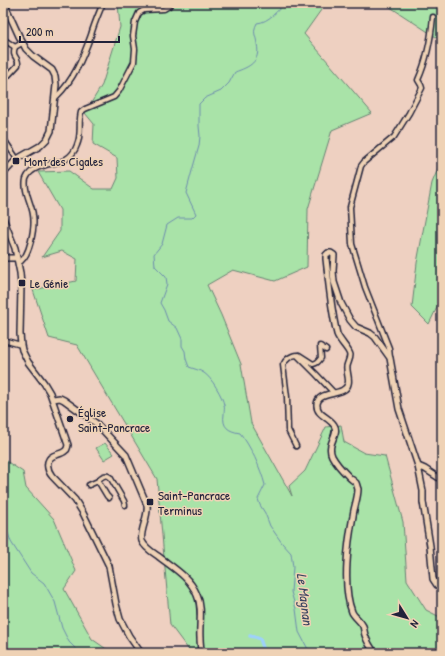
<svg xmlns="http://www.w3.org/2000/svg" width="445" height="656" viewBox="0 0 445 656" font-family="'Patrick Hand',sans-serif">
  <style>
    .green { fill: #a9e3a8; stroke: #668272 }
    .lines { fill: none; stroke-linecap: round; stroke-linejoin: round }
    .stream { stroke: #6c8bae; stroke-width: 1 }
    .canal { stroke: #9ed1fb; stroke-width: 3.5 }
    .minor-casing { stroke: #22223b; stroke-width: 7 }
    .tertiary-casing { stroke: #22223b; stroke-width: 8 }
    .minor { stroke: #efd2b5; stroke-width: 4 }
    .tertiary { stroke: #efd2b5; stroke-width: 5 }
    .poi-dot { fill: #22223b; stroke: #efd2b5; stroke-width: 1.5 }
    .labels { text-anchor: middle; stroke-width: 3; stroke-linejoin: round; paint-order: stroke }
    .poi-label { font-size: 13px; fill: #22223b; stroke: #efd2b5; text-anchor: start }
    .water-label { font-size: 14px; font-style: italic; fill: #3b4561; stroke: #efd2b5 }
  </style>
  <rect width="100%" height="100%" fill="#eed0c1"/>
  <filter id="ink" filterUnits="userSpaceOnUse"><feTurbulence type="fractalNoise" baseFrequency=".025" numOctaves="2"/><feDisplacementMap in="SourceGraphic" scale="8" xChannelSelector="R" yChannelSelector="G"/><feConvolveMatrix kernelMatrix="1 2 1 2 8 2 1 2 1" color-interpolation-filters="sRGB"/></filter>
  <g filter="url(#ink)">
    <g class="green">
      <polygon points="118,3 326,3 304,34 372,113 332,130 308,209 307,267 275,281 233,270 207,285 221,315 241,364 251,423 292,496 289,486 305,471 326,427 341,425 344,442 364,453 385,456 403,522 407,580 426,610 442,618 442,653 191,653 170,625 157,479 77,345 49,338 33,290 76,281 77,259 62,251 42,257 60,231 60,210 38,172 69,171 94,189 113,189 118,178 117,158 93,144 94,124 85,113 102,85 120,27"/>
      <polygon points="384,3 442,3 442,41"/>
      <polygon points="442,159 442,297 429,324 412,307 417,263 432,183"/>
      <polygon points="105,443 114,454 104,460 96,448"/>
      <polygon points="3,459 23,472 26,488 54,519 76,571 64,589 92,639 112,653 3,653"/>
    </g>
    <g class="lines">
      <g class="stream">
        <path d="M285,3C277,11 269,22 257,23C252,33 256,35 257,44C261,62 249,67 235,72L229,83L221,91L205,98L199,104V126L200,136L199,146L193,167L186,193L196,214L192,218H178L167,225L162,244L154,254L155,266L166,277L167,284L160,303L164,310L168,321L177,328L182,339V346L185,351L186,359L189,367C194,369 200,370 204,373C211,377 223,397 224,405C225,408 224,411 224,414C222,427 228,431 240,433C250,445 261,469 265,485L258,499L260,505L265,513L270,526L282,543L291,553L293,567L291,592L296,609L299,632L310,653"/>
        <polyline points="3,528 8,533 11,542 31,573 44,583 55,602 62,628 69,642 80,653"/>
      </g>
      <g class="canal">
        <polyline points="3,571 5,587"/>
        <polyline points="250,636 255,637 260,639 265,653"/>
      </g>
      <g class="minor-casing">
        <g id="minor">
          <polyline points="3,39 15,47 22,43"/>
          <path d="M3,81L18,65C19,56 11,58 15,47"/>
          <path d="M55,97H56C74,80 83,57 91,35C94,24 99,13 103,3"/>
          <polyline points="3,138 17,159"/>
          <path d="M18,263C30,258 35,227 33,215C32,204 23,191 26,179C30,168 44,165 54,163C58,162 63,162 66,159C71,156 75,151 77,145C82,134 78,123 81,112L85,109L114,97L119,91L134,62L135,49L133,36L135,22L139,13L144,10L164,9L169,6L171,3"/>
          <polyline points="3,340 21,345"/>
          <path d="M299,355L313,364C317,363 318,362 321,358L320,346L326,350"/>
          <path d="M390,358L389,348L365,287L352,244L350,207L361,166L364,162L394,137L409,113L422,88L421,85L418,80C427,60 431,38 433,17"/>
          <path d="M296,446L288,430L287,397L283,365C285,360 291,355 297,355L316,374L334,393"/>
          <path d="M98,481C101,476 106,474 110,477L124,501L125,505"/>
          <polyline points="89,485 98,481 107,496 109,498"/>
          <polyline points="3,588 3,591"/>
        </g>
      </g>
      <g class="tertiary-casing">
        <g id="tertiary">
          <polyline points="3,174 17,159 40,146 47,139 51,131 56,85 55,76 52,70 33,56 26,49 19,36 4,3"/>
          <path d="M3,218L15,248L20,273L21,285L20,334L21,345L22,350L28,362L44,383L50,393L68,445C67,448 68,449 65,451C62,454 57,454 53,456C45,460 47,470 52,476L75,500L83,513L109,566L116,604L120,619L129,636L141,653"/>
          <polyline points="3,256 7,258 17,258"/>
          <path d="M53,399L60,398L64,400L97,424L126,455L147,505C149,517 139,531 142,541C145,548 152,552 158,556C172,567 190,577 197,595C203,608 199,624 200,638C200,643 201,648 201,653"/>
          <polyline points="418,466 425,469 442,480"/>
          <path d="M375,653C371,648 367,641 365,635C364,632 364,629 363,626C360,620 354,617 352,612C342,587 348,542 353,516C354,507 358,498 358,489C357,487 357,485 356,483C354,481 351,479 349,477C343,471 336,464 332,456C326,443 340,434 334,425C329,417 316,415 317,404C318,390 345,397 348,384C350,379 346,372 347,366C348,362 350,359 350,355C349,349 340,342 337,334C331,310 329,284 326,259V255L328,253H331L334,255L333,271L334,282L341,303L350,320L356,327L370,333L375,337L390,358L399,409L418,466L423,491V502L430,546L433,579L437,585L442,589"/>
        </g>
      </g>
      <use href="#minor" class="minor"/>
      <use href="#tertiary" class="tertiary"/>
    </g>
  </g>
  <g class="poi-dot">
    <rect x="12" y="157" width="8" height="8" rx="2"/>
    <rect x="18" y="279" width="8" height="8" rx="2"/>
    <circle cx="70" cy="419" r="4"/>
    <rect x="146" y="498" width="8" height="8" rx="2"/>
  </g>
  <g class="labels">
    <g class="poi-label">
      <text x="24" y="166">Mont des Cigales</text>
      <text x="30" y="288">Le Génie</text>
      <text x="78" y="417">Église<tspan x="78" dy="15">Saint-Pancrace</tspan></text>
      <text x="158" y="500">Saint-Pancrace<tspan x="158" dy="15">Terminus</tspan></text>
    </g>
    <g class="water-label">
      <text transform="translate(305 599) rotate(83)" y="5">Le Magnan</text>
    </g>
  </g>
  <rect width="445" height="656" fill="none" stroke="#efd2b5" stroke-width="16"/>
  <rect x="8" y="8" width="429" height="640" fill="none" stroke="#22223b" stroke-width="1.5" filter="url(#ink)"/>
  <g transform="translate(407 618) rotate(127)" stroke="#efd2b5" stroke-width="3" paint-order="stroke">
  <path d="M0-3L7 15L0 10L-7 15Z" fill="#22223b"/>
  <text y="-6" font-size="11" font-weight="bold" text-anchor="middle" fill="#22223b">N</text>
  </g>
  <path d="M20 36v6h99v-6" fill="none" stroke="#22223b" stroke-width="2"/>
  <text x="26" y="36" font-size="12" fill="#22223b" stroke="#efd2b5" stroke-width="3" paint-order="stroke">200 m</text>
</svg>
